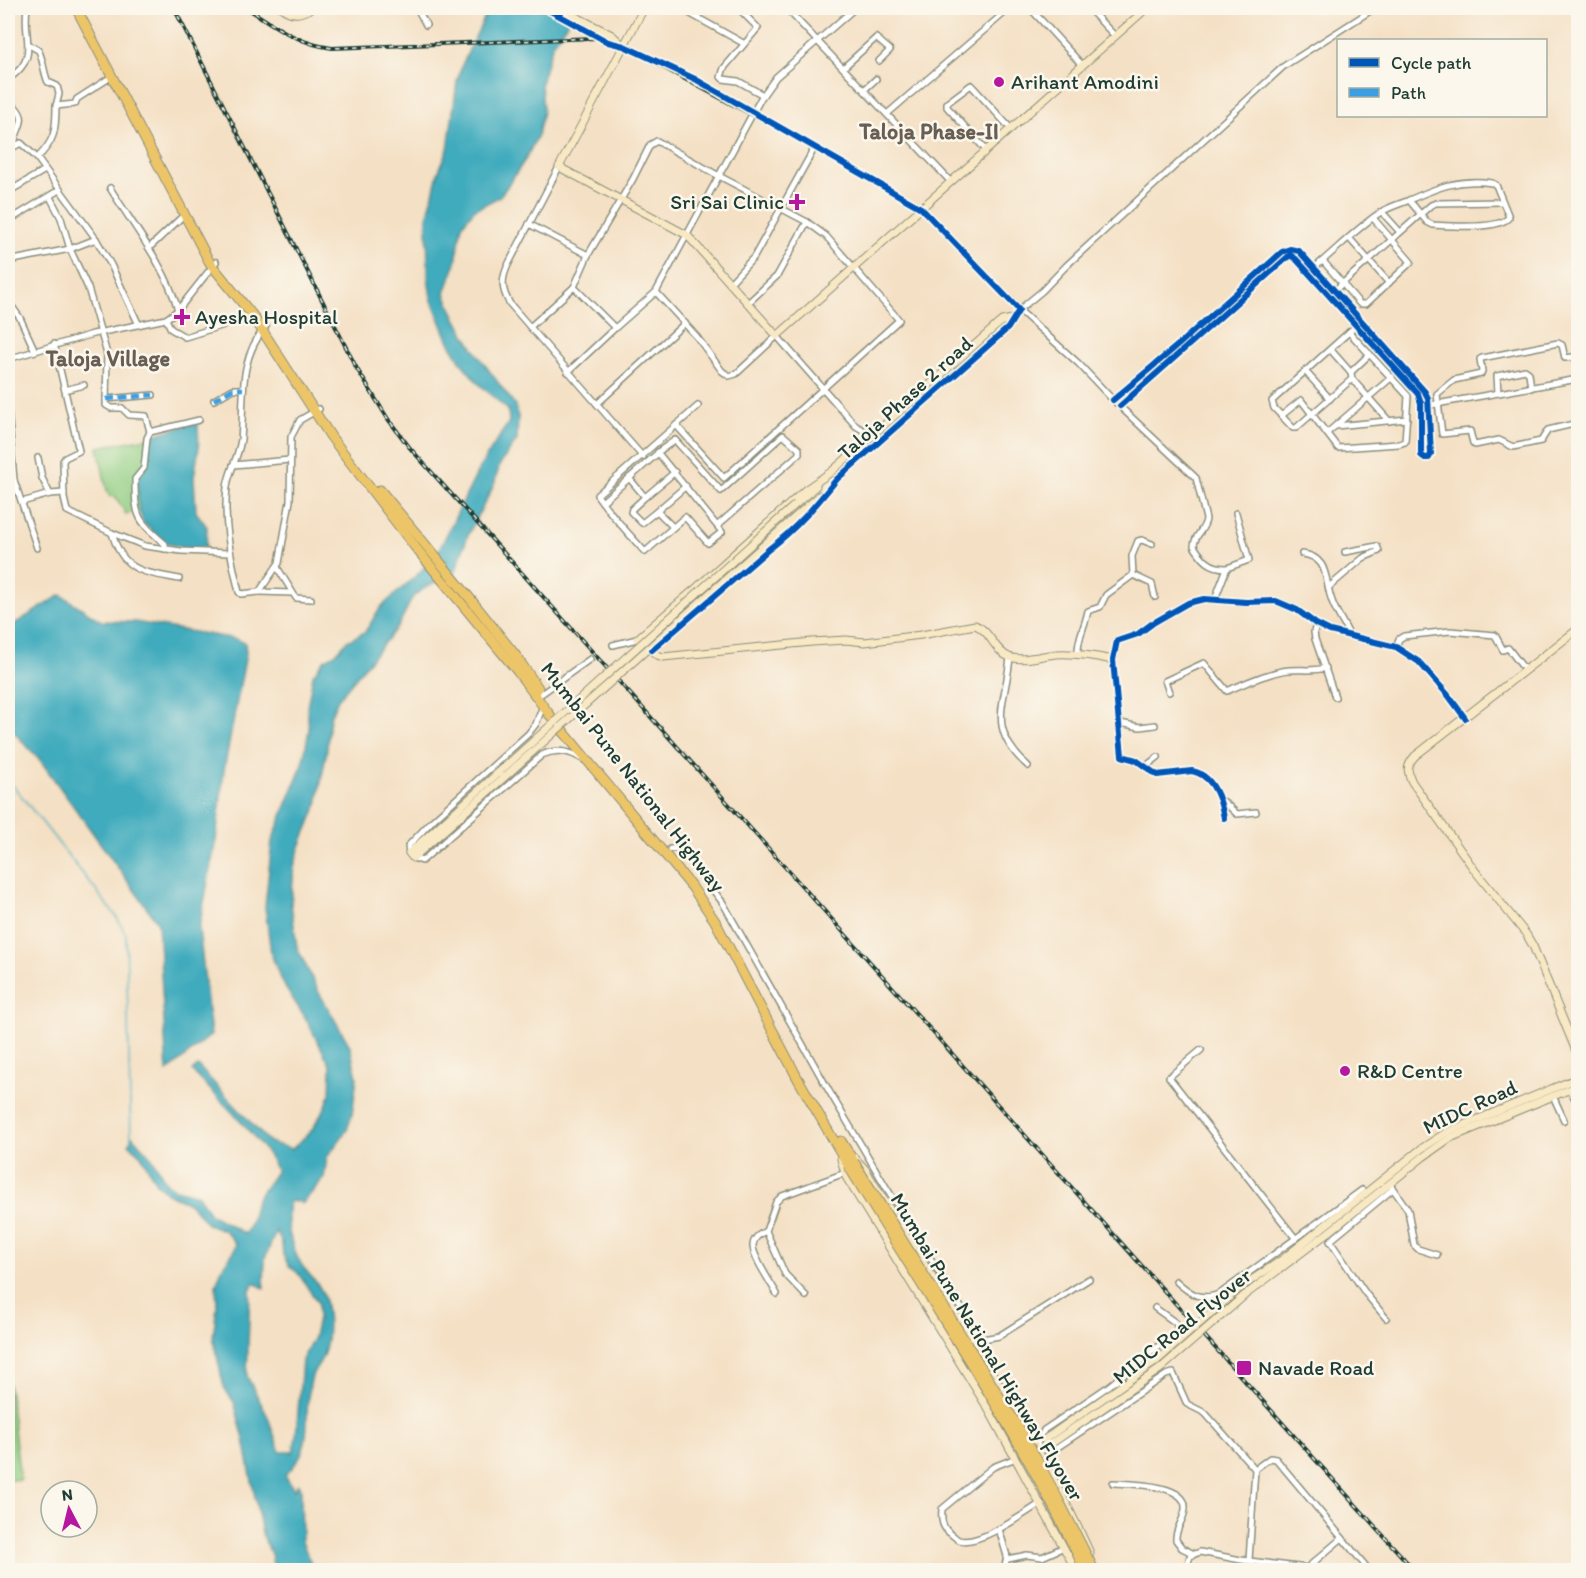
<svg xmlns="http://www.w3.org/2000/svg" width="1586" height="1578" viewBox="0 0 1586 1578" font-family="Itim,sans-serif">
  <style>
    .green { fill: #91ce83; stroke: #58865c; stroke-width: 1.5 }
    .water { fill: #3fabbd; stroke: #2f7478; stroke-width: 1.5; fill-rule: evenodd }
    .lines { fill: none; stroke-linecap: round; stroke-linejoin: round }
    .stream { stroke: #3fabbd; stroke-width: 1.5 }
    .street-casing { stroke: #8a8e7c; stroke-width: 8 }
    .secondary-casing { stroke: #8a8e7c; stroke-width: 9 }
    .highway-casing { stroke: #8a8e7c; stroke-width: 11 }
    .street { stroke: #fff; stroke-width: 5 }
    .secondary { stroke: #f8e8c3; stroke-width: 7 }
    .highway { stroke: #edc569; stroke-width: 9 }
    .rail-casing { stroke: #1f3d34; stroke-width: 4 }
    .rail { stroke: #fbf7ec; stroke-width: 1.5; stroke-dasharray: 4.5; stroke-linecap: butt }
    .secondary-bridge-casing { stroke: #8a8e7c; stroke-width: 9; stroke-linecap: butt }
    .highway-bridge-casing { stroke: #8a8e7c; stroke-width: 11; stroke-linecap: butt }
    .secondary-bridge { stroke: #f8e8c3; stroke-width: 7 }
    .highway-bridge { stroke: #edc569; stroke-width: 9 }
    .quiet { stroke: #3c9ee2; stroke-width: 4.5; stroke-dasharray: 9 4.5; stroke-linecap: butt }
    .cycleway-casing { stroke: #fbf7ec; stroke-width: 10 }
    .cycleway { stroke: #0057b8; stroke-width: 6 }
    .poi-dot { fill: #b5179e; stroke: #fbf7ec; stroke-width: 2 }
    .labels { text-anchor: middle; stroke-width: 5; stroke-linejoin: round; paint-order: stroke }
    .poi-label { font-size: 21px; fill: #1f3d34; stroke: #fbf7ec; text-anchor: start }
    .street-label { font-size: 21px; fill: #1f3d34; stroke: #fbf7ec }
    .neighbourhood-label { font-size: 22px; font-weight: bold; fill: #695e54; stroke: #fbf7ec }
  </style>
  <rect width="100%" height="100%" fill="#fbf7ec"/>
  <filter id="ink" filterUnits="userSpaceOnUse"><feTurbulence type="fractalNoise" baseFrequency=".0167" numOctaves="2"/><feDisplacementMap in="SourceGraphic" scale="12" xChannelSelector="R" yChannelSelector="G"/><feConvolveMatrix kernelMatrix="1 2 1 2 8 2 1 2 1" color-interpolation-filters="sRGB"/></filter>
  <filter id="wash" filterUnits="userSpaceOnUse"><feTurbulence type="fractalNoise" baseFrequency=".008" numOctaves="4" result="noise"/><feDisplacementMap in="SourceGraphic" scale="24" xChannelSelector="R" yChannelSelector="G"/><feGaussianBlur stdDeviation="1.35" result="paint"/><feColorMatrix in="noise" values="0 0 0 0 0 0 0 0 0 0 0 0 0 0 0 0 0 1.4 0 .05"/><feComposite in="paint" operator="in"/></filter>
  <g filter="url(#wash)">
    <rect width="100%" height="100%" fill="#f4e0c4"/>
    <g class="green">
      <path d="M148,438C150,458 149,464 137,480L139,511L126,514L115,496L110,497L107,491L98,447Z"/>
      <polygon points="8,1377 20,1480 8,1479"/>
    </g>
    <g class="water">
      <path d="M489,8H575L561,34L553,43L541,83L543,111L538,135L525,160L506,188L499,197L474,210L462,225L456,262L445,293C461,336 488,369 515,405L518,416L517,440L500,464L494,485L468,535L455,573L426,587L413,597L398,626L338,699L330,717L327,749L317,805L299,849L294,867L291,904L297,947L318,991L350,1046L357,1077L352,1115L347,1130L327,1157L324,1178L302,1204L298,1201H290C284,1220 291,1250 303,1267C310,1276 321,1285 324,1297C329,1315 330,1343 321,1360C314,1372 313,1370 310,1385C302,1421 317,1446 285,1475L294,1490L298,1484L301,1490L302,1542L314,1570H274L271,1554L262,1534L244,1439L234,1402L224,1388L213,1337L217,1306L216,1285L223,1266L232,1254L236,1244L224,1230L207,1224L193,1207L187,1202L167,1193L156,1183L141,1155L129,1144L132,1136L152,1158L167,1184L176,1189L198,1195L210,1214L245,1234L251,1222L256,1200L276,1172C276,1154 208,1087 192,1071L198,1066L269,1142L292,1149L312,1130L325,1108L330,1095L331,1067L305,1017L286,989L277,970L271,953L265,907L272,841L302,766L309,730L307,708L313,675L324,660L335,654L347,641L365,632L381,607L419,573L440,548L481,465L509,422L508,410L479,384L463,365L449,342L431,298L428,277L427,219L438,173L448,149L457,82L462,65ZM276,1231L282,1243L283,1255L289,1266L298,1273L318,1303V1319L314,1337L302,1360L296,1437L293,1452H280L268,1417L247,1376L250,1290L254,1283L264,1288L265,1258Z"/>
      <path d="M193,423L198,425L199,447L194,477L196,512L207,527L206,548L186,549L166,543L143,523L139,511L137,480C149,464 150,458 148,438L163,432Z"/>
      <polygon points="61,595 101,621 135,622 236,639 245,643 246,654 224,770 216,840 199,928 211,1035 167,1072 158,923 40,760 8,726 8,628"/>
    </g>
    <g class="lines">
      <polyline class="stream" points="8,779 116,916 126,935 131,1140"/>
    </g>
  </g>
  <g filter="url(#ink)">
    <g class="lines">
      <g class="street-casing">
        <g id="street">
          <polyline points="417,8 426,25"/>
          <polyline points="680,8 743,43"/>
          <polyline points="738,8 758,28 724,68 721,77 723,79 738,81 763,95"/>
          <polyline points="786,8 951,182"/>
          <polyline points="1030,8 1082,65"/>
          <polyline points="1088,8 1115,36"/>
          <path d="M30,45C32,47 35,48 38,50C42,53 44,75 48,82L57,86L59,94L56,106"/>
          <polyline points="624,46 695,79 921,208"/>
          <polyline points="843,68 876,38 890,50 879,61"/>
          <path d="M8,79C41,58 22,38 27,8"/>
          <polyline points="864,90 876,79"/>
          <path d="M8,100C33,121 16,123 14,146"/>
          <polyline points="887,114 1010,8"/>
          <polyline points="8,129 13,141"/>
          <polyline points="8,150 21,143 37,158 96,239 111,265 139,325"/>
          <polyline points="986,150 947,107 947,103 971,85 1011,129"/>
          <path d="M37,158C55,141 56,130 56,106L75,104L77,99L111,77"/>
          <path d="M559,167L509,263C501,279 501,289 510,304L643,457"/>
          <path d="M110,188C134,227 165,265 178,310"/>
          <polyline points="8,192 45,170"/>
          <polyline points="50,197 61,218 70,249 96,239"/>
          <polyline points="1382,212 1400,232"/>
          <polyline points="8,221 59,190"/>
          <polyline points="529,224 588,255"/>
          <polyline points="1349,238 1389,283"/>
          <polyline points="149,248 184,215"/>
          <polyline points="8,261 70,249 88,288 107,354 106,405 111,408 122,408 129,415 146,416 150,432"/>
          <polyline points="1323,261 1360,304 1366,304 1411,262 1373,218"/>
          <path d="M1314,268C1335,251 1355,230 1378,214C1386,208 1397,205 1407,201C1436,188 1459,178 1492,183L1496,185L1509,217C1500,230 1450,226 1433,225L1427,222L1409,200"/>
          <polyline points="730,283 754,257 815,147"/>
          <polyline points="574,287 615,328"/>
          <polyline points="1334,291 1431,205 1436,203 1502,202"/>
          <polyline points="656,292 697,337 722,371 729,376 736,374 777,336 856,426 873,436"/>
          <polyline points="748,303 777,276 807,222"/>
          <polyline points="11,305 20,318 35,351"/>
          <polyline points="166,319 171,329 185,337 253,316"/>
          <path d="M266,326C237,361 245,397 241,439C239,456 229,471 227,487C223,523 231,558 239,592L241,594L259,592L279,563L290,501L291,437L300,420L319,409"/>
          <polyline points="530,327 574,287 588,255 633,179 650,145 657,141 719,176 807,222 826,236 899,320 724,478 676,425"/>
          <polyline points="54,344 79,451 65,458 63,461 64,498 67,511 112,533 145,546 181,551 230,553"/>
          <polyline points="1330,349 1351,373 1352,379 1296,428 1293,428 1274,408 1272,401 1358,324"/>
          <polyline points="8,359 93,334 166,319 178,310 216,262"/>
          <polyline points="1578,361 1572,357 1565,358 1562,345 1558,343 1482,358 1480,359 1482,371 1481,374 1454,380 1437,394 1442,434 1470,431 1473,443 1475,445 1499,440 1513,447 1541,441 1548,430 1578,423"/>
          <polyline points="1305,371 1330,399"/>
          <polyline points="568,372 615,328 656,292 761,98 776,77 855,8"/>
          <polyline points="1351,372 1370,354"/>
          <polyline points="1352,379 1389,421"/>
          <polyline points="65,390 84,385"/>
          <polyline points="1498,393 1497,376 1525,370 1529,373 1531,388"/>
          <polyline points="106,399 153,395"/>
          <polyline points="214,400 233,389 243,389"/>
          <polyline points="1113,400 1178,345 1282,252 1290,249 1299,251 1425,392 1428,398 1431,454 1429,458 1425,458 1421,455 1421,403 1418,394 1296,259 1290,255 1120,406"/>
          <polyline points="597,404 685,323"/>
          <polyline points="1425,406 1578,379"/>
          <polyline points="8,409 14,480"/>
          <polyline points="1281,416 1301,400 1338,448 1399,444 1405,442 1408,396 1349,332"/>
          <polyline points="1336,426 1407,419"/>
          <polyline points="1327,433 1392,377"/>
          <polyline points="658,452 675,440 721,491 783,435 799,449 799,454 718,525"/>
          <polyline points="38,458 42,478 50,494"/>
          <polyline points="233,465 290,460"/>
          <polyline points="629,478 645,497 675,472"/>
          <polyline points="8,480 14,480 37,548"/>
          <polyline points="645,497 632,509 631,512 642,523 657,511 673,527"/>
          <polyline points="22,502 50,494 64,493"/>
          <path d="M602,502L658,453L722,532L708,543L685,517L645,552C629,534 611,515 597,495L698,406"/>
          <polyline points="657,511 686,486"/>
          <path d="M112,533C123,572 143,572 179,579"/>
          <path d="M165,549V544C137,520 135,517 135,479L144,468L147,438L150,432L199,420"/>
          <path d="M1302,554C1330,557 1324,581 1332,601C1336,613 1344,623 1349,635"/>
          <polyline points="277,567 296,598 311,599"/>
          <path d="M1227,568C1210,568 1203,560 1194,546C1194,535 1205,530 1206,519L1196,478L1113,400L1078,363L1019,310L1042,291L1067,265L1284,66L1375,8"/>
          <polyline points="1133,575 1132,556 1138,541 1142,540 1152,544"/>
          <polyline points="1329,587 1363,558 1379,551 1377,546 1345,552"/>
          <polyline points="259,592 292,593"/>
          <polyline points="1215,599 1227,568 1249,560 1236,513"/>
          <polyline points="1316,624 1314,632 1315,639 1335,697"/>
          <polyline points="613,645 637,639"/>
          <polyline points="1396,647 1399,639 1404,636 1450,631 1495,635 1503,650 1508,648 1525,670"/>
          <path d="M1078,654C1077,638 1085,627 1088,611L1100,607L1106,595L1133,575L1152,584L1155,597"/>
          <path d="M1010,657C1006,705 985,728 1028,766"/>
          <path d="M1113,660L1122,756L1136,760L1157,775L1192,771C1213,775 1221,800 1224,818"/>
          <path d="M1169,692L1165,681L1204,663L1227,691C1245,683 1263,675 1282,671C1297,668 1312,672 1326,668"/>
          <polyline points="537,697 590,659"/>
          <polyline points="1120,723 1140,727 1155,725"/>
          <polyline points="1146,766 1158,757"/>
          <polyline points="1223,801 1237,814 1256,812"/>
          <polyline points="670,849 681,848 723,903 829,1091 886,1187 977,1333 973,1341"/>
          <polyline points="409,853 408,846 433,820 528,734 536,724 543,706"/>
          <path d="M413,858L422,861L542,755C557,748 570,751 584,760"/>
          <polyline points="1201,1050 1169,1077 1296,1239"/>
          <polyline points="1570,1090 1578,1104"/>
          <polyline points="1553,1096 1564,1120"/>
          <polyline points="1391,1186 1408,1210 1414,1245 1418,1249 1437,1255"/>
          <polyline points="766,1231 785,1274 806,1296"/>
          <path d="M1176,1281C1190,1294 1202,1302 1221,1293L1362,1190L1365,1193"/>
          <path d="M777,1294C771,1283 752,1256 753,1245C754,1237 760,1234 766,1231L776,1202L782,1196L845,1173"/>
          <polyline points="1155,1308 1176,1323 1178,1330 1175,1333 1109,1386 1044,1430 1037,1444 1040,1450 1055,1449 1166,1375 1173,1373 1187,1404 1205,1413 1255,1469 1249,1560"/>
          <polyline points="1386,1318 1366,1294 1330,1241 1393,1189"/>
          <polyline points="973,1341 999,1336 1089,1279"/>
          <path d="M1016,1458L993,1467L942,1509C941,1520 942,1528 951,1534C954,1536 956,1539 959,1540C979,1546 1024,1514 1041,1503"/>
          <polyline points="1255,1469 1270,1458 1276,1459 1369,1570"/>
          <path d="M1113,1483C1131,1484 1188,1484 1185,1509C1184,1521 1175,1528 1176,1540L1182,1548L1194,1554"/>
          <polyline points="999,1529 1007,1556 1004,1570"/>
          <polyline points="1008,1559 1027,1555 1042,1557 1064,1547"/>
          <polyline points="1186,1570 1190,1556 1200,1552 1241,1560 1307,1568 1342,1538"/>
        </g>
      </g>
      <g class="secondary-casing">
        <g id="secondary">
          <path d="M282,8C293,16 300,14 312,8"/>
          <polyline points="545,8 608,42 624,46"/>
          <polyline points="559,8 612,35 622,44"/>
          <polyline points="644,8 559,167 687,235 777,336 1147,8"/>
          <path d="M1012,319L1002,321L996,326L831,472L805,490L694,590L637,639L657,655L663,657L812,642L846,640L865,642L921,635L975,625C990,630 994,651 1009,657C1024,662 1042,655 1057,654C1076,653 1094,656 1113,660L1117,641L1138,634L1153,623L1188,603L1204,599L1246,602L1276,601L1297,610L1316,624L1330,631L1396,647L1419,662L1448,695L1465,718"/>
          <polyline points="796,504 816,486"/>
          <polyline points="803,510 820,495"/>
          <path d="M1578,629L1415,756C1406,766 1407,771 1412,782L1476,872L1526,934L1533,946L1578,1056"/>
          <path d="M652,650L769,549C796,529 816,505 837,479L1008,328L1019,310L921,208"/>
          <polyline points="478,791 409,853 413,858 482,797"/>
          <path d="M855,1158L865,1169C941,1296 1029,1418 1090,1553"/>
          <polyline points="841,1159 846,1177 990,1412 1076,1570"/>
          <polyline points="1323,1227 1421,1149 1447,1132 1578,1078"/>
          <polyline points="1329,1232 1423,1157 1450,1138 1578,1086"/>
        </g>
      </g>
      <g class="highway-casing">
        <g id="highway">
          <polyline points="76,8 210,263 253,316 331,437 415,547 518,672 549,714 692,887 715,921 798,1079 848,1165"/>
          <polyline points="380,490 468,596 516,656 538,688"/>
          <polyline points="841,1141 854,1162"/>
        </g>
      </g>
      <use href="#street" class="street"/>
      <use href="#secondary" class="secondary"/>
      <use href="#highway" class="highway"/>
      <g class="rail-casing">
        <g id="rail">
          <polyline points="174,8 357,369 388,419 410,448 1414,1570"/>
          <path d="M247,8C275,26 298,44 332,48L595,38L614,43L634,52L767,123"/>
        </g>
      </g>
      <use href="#rail" class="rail"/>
      <g class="secondary-bridge-casing">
        <g id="secondary-bridge">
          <polyline points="478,791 796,504"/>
          <polyline points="482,797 803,510"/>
          <polyline points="1045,1439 1154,1363 1241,1287 1283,1259 1323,1227"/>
          <polyline points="1049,1445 1160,1369 1245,1295 1329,1232"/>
        </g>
      </g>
      <g class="highway-bridge-casing">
        <g id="highway-bridge">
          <polyline points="854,1162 1025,1438 1058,1499 1094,1570"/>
          <path d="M848,1165C928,1299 1019,1429 1085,1570"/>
        </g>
      </g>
      <use href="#secondary-bridge" class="secondary-bridge"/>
      <use href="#highway-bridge" class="highway-bridge"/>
      <g class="quiet">
        <polyline points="106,399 153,395"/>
        <polyline points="214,400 233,389 243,389"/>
      </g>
      <g class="cycleway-casing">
        <g id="cycleway">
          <path d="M545,8L608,42L624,46L695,79L921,208L1019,310L1008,328L837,479C816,505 796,529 769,549L652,650"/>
          <polyline points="1113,400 1178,345 1282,252 1290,249 1299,251 1425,392 1428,398 1431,454 1429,458 1425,458 1421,455 1421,403 1418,394 1296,259 1290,255 1120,406"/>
          <path d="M1224,818C1221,800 1213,775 1192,771L1157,775L1136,760L1122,756L1113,660L1117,641L1138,634L1153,623L1188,603L1204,599L1246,602L1276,601L1297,610L1316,624L1330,631L1396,647L1419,662L1448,695L1465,718"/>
        </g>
      </g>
      <use href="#cycleway" class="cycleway"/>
    </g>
  </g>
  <g class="poi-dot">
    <circle cx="999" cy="82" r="6"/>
    <path d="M794 193h6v6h6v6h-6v6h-6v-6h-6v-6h6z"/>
    <path d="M179 308h6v6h6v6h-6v6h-6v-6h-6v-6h6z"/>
    <circle cx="1345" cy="1071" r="6"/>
    <rect x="1236" y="1360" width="16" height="16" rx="3"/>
  </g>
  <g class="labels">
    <g class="poi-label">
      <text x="1011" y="89">Arihant Amodini</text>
      <text x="784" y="209" text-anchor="end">Sri Sai Clinic</text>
      <text x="195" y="324">Ayesha Hospital</text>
      <text x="1357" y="1078">R&amp;D Centre</text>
      <text x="1258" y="1375">Navade Road</text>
    </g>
    <g class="street-label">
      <text transform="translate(905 398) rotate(-42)" y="7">Taloja Phase 2 road</text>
      <text transform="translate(633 777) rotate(52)" y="7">Mumbai Pune National Highway</text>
      <text transform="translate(1470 1107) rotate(-25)" y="7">MIDC Road</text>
      <text transform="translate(1182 1326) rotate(-39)" y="7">MIDC Road Flyover</text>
      <text transform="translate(987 1347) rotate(59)" y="7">Mumbai Pune National Highway Flyover</text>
    </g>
    <g class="neighbourhood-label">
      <text x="929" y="139">Taloja Phase-II</text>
      <text x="108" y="366">Taloja Village</text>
    </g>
  </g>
  <rect width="1586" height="1578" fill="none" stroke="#fbf7ec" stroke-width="30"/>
  <rect x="1337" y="39" width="210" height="78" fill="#fbf7ec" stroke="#a3ada2" stroke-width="1.5"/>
  <rect x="1349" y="58" width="30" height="9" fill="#0057b8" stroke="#a3ada2" stroke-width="1.5"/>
  <text x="1391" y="69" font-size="18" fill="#1f3d34">Cycle path</text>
  <rect x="1349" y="88" width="30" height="9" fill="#3c9ee2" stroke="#a3ada2" stroke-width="1.5"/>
  <text x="1391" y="99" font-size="18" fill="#1f3d34">Path</text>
  <g transform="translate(69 1509) rotate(353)"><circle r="28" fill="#fbf7ec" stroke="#a3ada2" stroke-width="1.5"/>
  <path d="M0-4.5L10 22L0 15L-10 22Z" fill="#b5179e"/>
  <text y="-9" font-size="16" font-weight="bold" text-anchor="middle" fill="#1f3d34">N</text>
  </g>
</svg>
